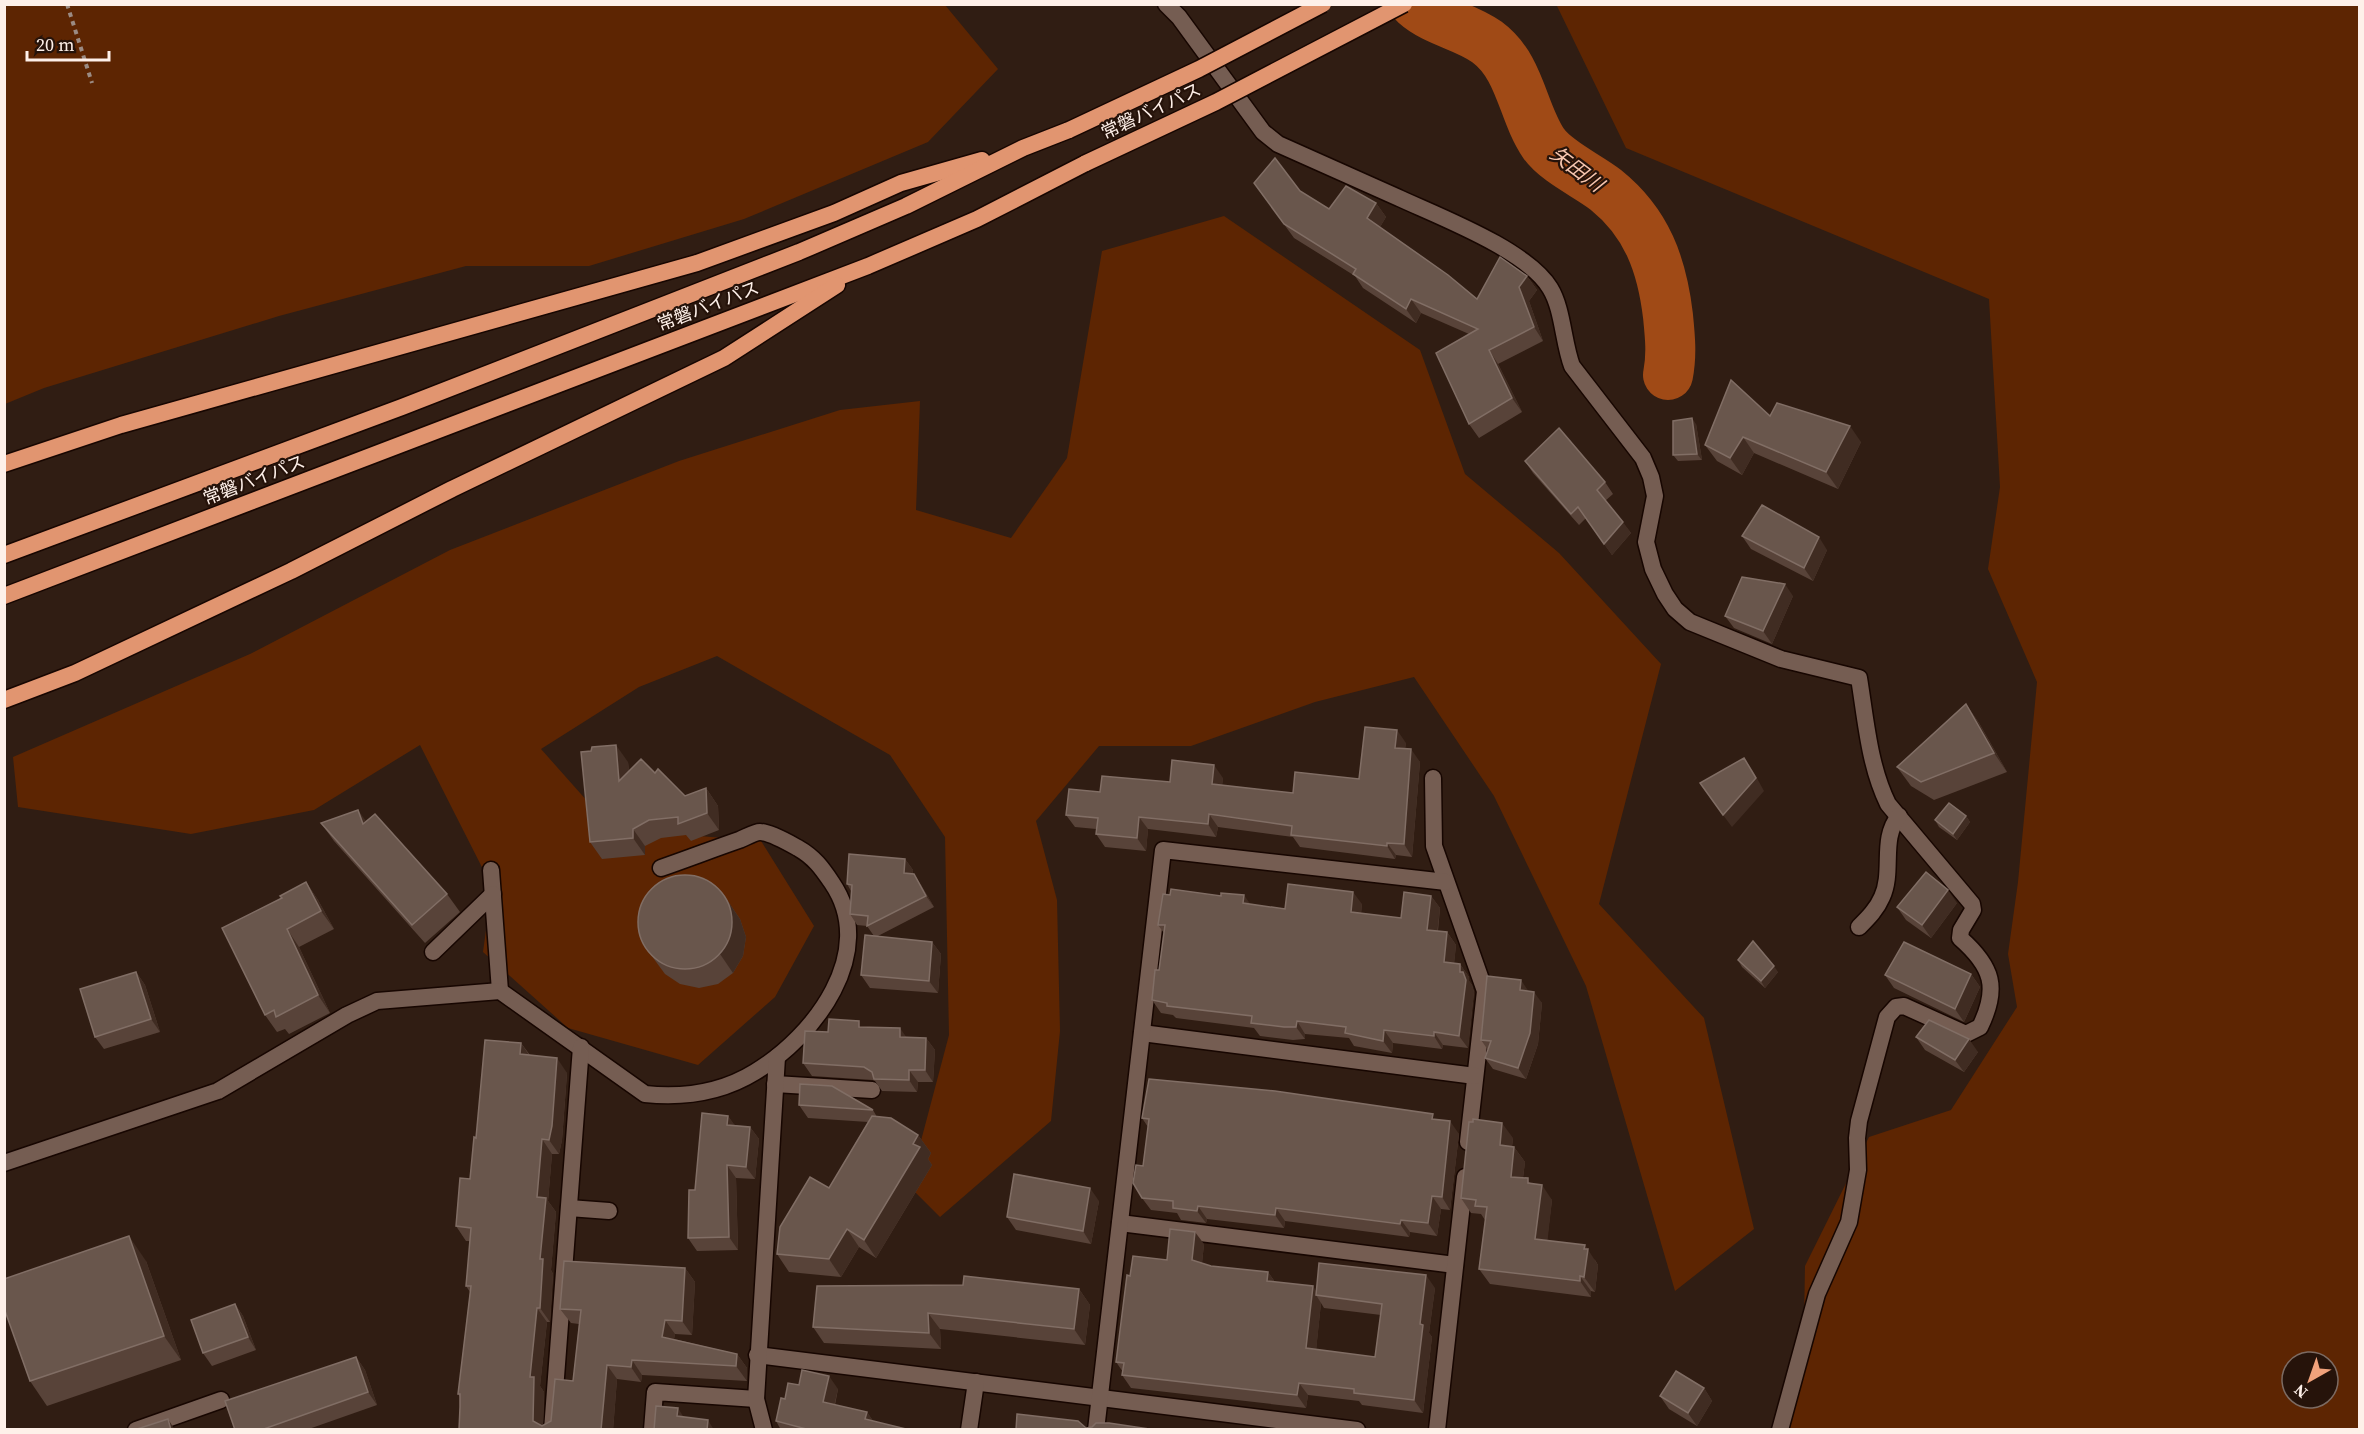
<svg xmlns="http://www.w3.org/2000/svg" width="2364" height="1434" viewBox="0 0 2364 1434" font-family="'Source Serif 4','Noto Sans JP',serif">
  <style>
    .green { fill: #5d2502; fill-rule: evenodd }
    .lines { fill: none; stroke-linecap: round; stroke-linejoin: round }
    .river { stroke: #a04a16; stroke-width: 50 }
    .minor-casing { stroke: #170601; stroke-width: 19 }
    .trunk-casing { stroke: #170601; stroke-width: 19 }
    .path { stroke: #9b8b83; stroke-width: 4; stroke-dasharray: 4.5 4.5; stroke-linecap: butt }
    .minor { stroke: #755d52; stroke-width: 16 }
    .trunk { stroke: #e19570; stroke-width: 16 }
    .trunk-bridge-casing { stroke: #170601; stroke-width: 19; stroke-linecap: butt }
    .trunk-bridge { stroke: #e19570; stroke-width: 16 }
    .wall { fill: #584339; fill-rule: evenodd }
    .shaded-wall { fill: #402c22 }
    .building { fill: #69564c; stroke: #816e65; stroke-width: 1.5 }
    .labels { text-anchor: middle; stroke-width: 4.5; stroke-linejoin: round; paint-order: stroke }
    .street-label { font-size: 18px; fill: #fef0e9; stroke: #26130a }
    .water-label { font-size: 20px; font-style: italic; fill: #f7c6af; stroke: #26130a }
  </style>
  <rect width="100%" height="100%" fill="#301d13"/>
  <g class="green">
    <polygon points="5,4 945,5 998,69 928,142 744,219 589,266 466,266 279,316 44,388 5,404"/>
    <path d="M1560,4L2359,5V1429H1787L1786,1410L1803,1378L1805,1266L1869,1137L1951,1110L2017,1007L2008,954L2018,882L2037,682L1988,569L2000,487L1989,299L1626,148L1557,6ZM2292,1362H2328V1398H2292Z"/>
    <polygon points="1224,216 1420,350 1465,474 1559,553 1661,664 1599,904 1704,1018 1754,1229 1675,1291 1586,986 1494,796 1414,677 1315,702 1191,746 1099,746 1036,821 1057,900 1060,1031 1051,1121 940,1217 909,1186 949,1035 945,837 890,755 717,656 639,687 541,749 612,829 761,841 814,926 775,997 698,1065 568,1028 483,952 492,887 420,745 314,810 191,834 18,807 13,757 250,654 450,550 679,461 840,410 920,401 916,510 1011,538 1067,458 1102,251"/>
  </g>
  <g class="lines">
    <path class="river" d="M1415,4C1435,22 1465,26 1487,42C1521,67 1522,112 1544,144C1557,162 1588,176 1606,190C1647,223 1662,265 1668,316C1670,336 1672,355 1668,375"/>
    <g class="minor-casing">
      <g id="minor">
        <path d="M1166,4L1179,17L1263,132L1278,144C1319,162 1359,180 1399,198C1440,217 1527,250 1550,288C1563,309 1563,342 1572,366L1643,458L1651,477L1655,496L1646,542L1653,569L1665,594L1675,609L1690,622L1781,659L1859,678C1866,721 1869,765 1888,804L1972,904L1973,910L1961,930L1960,938C1993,967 1999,988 1980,1027L1966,1034L1904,1006L1896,1007L1887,1017L1859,1121L1857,1138L1858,1170L1849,1222L1817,1294L1780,1430"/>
        <polyline points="1433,778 1434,846 1485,991 1468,1142"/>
        <polyline points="491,870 500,991"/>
        <path d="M1859,927C1868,918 1877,909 1882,897C1894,871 1880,839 1899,816"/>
        <polyline points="433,952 493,894"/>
        <polyline points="1142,1033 1475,1076"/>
        <polyline points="775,1084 872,1090"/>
        <path d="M4,1163L218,1091L347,1015L377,1001L500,991L645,1094C684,1098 721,1093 755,1072C814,1037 879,952 832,883C822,868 814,857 798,848C789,843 770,832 760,832C754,832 745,838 739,840C713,849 687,859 661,868"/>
        <polyline points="569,1208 609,1211"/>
        <polyline points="1120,1223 1455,1265"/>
        <polyline points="757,1355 1357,1430"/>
        <polyline points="136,1430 221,1400"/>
        <polyline points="552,1430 581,1047"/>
        <polyline points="652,1430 655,1392 756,1399"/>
        <polyline points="764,1430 756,1399 777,1057"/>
        <polyline points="969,1430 976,1382"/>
        <polyline points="1096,1430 1163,850 1446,882"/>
        <polyline points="1437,1430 1465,1177"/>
      </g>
    </g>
    <g class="trunk-casing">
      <g id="trunk">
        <polyline points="4,464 121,425 697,263 834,213 901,183 982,160"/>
        <polyline points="4,555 402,407 799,252 906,206 1023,148 1069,130"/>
        <polyline points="4,596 868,266 977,219 1086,163"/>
        <polyline points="4,700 75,673 291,571 452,489 724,358 837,285"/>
      </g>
    </g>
    <polyline class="path" points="67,4 92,83"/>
    <use href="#minor" class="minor"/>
    <use href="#trunk" class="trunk"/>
    <g class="trunk-bridge-casing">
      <g id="trunk-bridge">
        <polyline points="1069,130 1199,69 1323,4"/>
        <polyline points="1086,163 1216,102 1404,4"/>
      </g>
    </g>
    <use href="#trunk-bridge" class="trunk-bridge"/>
  </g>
  <g class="wall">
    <polygon points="1254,183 1300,191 1329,209 1376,203 1386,217 1380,227 1477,299 1527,276 1537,290 1529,301 1543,341 1498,364 1522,412 1479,438 1469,424 1469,334 1421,313 1416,323 1363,288 1355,276 1294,238"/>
    <polygon points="1770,416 1861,442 1838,489 1754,453 1742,475 1717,461 1705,445"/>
    <polygon points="1696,424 1702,460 1678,461 1673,455"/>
    <polygon points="1525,461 1605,482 1613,494 1605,501 1631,533 1612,555 1586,518 1579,525 1533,473"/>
    <polygon points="1742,536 1827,550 1813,581 1751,549"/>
    <polygon points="1793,596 1772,644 1734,628 1725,616"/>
    <polygon points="1966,704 1979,723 2007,772 1934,800 1911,786 1897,767"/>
    <polygon points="1406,743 1405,748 1420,762 1412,857 1396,855 1395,859 1300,847 1293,837 1218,827 1216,837 1148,829 1146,851 1105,847 1096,834 1096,829 1075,827 1066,815 1100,792 1170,782 1223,778 1222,785 1293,793 1359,779"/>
    <polygon points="628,762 629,772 655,773 685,796 706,788 718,806 719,830 691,841 686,835 661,838 645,846 645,855 602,859 590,842"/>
    <polygon points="1966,816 1970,822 1957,840 1939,827 1935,820"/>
    <polygon points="366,821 447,894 460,912 425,943 334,841 321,823"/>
    <polygon points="905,859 913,870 913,874 921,885 934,907 876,937 932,942 941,954 938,993 870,988 861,975 874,936 867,926 857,925 850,914 851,891 847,884"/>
    <polygon points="306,882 318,900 334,929 299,947 330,1013 289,1034 285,1029 277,1032 265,1015 282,898"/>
    <polygon points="1170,895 1221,896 1250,904 1285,909 1362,904 1361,913 1401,918 1431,896 1440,908 1438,931 1447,932 1456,945 1454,963 1460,964 1469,977 1469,981 1472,985 1474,992 1468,1048 1443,1045 1442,1049 1393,1043 1392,1053 1354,1046 1349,1038 1305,1034 1305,1039 1293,1040 1260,1036 1254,1028 1176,1018 1173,1015 1161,1013 1152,1000 1159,970 1164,933 1158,925"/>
    <polygon points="727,900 740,919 746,937 743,956 733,973 718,984 699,988 680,984 665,974 651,955"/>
    <polygon points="1957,903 1931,938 1906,920 1897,907"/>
    <polygon points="1738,960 1778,972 1765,988 1742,967"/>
    <polygon points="136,972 145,985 160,1032 104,1049 95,1037"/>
    <polygon points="1971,974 1980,987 1964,1022 1894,988 1885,975"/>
    <polygon points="1528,991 1542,1003 1538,1044 1526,1079 1493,1069 1485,1058 1488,1050 1481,1040"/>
    <polygon points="863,1027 906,1037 926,1038 935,1050 933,1082 918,1082 917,1092 882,1091 875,1081 873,1080 812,1076 803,1063 828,1032"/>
    <polygon points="1916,1037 1978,1052 1964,1072 1925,1050"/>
    <polygon points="521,1043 530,1055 567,1073 562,1140 559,1154 552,1154 548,1201 556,1212 551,1270 553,1274 550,1322 547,1322 540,1386 544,1392 543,1425 551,1421 573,1381 579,1324 571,1323 560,1309 685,1268 695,1282 692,1335 675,1334 674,1339 737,1354 747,1368 747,1381 642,1375 641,1382 617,1379 613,1430 459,1430 460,1407 460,1397 458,1394 470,1292 466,1286 470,1241 466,1241 456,1226 470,1179 476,1138"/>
    <polygon points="799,1105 873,1110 877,1117 918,1135 931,1153 928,1159 932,1165 876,1258 859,1247 841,1277 789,1272 777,1254 829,1188 868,1122 808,1118"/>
    <polygon points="728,1116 734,1125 750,1127 759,1139 755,1179 736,1178 738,1250 697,1251 688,1238 695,1190"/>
    <polygon points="1142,1118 1437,1120 1459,1134 1450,1210 1441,1209 1437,1236 1410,1232 1409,1237 1285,1221 1284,1228 1207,1219 1206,1223 1181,1220 1177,1213 1151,1210 1142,1198 1143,1166 1148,1127"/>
    <polygon points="1513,1138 1512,1147 1514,1147 1525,1162 1523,1178 1532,1184 1552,1200 1547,1240 1595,1260 1598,1265 1595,1292 1591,1291 1591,1297 1490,1284 1479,1269 1485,1220 1481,1214 1471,1213 1461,1198"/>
    <polygon points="1099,1201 1091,1244 1016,1230 1007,1217"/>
    <path d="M1204,1244L1202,1263L1211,1266L1268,1272L1275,1282L1316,1291L1435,1288L1429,1333L1432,1337L1423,1413L1362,1405L1359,1401L1308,1395L1306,1408L1131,1388L1122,1375L1123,1372L1116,1362L1130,1276ZM1321,1303L1324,1308L1381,1315L1375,1357L1316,1350Z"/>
    <polygon points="146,1261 181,1360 47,1406 30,1381"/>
    <polygon points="1079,1289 1090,1305 1085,1345 940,1329 941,1349 824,1343 813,1327"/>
    <polygon points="235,1304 243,1316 256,1350 212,1366 203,1353"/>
    <polygon points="356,1357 365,1370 377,1405 306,1430 235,1430"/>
    <polygon points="799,1385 838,1389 835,1405 867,1412 873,1421 910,1430 781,1430 776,1421"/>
    <polygon points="1704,1388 1712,1401 1697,1426 1669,1409 1660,1396"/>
  </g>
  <g class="shaded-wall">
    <polygon points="1376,203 1386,217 1377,232 1367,218"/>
    <polygon points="1527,276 1537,290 1529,301 1543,341 1534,327 1519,287"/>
    <polygon points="1411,299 1421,313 1416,323 1406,309"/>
    <polygon points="1489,350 1498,364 1522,412 1512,398"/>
    <polygon points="1692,418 1696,424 1702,460 1697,454"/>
    <polygon points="1850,426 1861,442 1838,489 1826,472"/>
    <polygon points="1743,437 1754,453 1742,475 1730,458"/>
    <polygon points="1623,522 1631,533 1612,555 1604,544"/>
    <polygon points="1819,537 1827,550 1813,581 1804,568"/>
    <polygon points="1785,584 1793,596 1772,644 1763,631"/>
    <polygon points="1966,704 1979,723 2007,772 1994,753"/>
    <polygon points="1397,730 1406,743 1404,760 1395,748"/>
    <polygon points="616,745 628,762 632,799 619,781"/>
    <polygon points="1411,749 1420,762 1412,857 1404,844"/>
    <polygon points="1744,758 1753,771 1764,791 1732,827 1723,815"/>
    <polygon points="1214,765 1223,778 1221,796 1212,784"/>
    <polygon points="706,788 718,806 719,830 707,813"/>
    <polygon points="358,810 371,828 363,824"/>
    <polygon points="1209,814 1218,827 1216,837 1208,824"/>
    <polygon points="1966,816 1970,822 1957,840 1953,834"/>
    <polygon points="1139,817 1148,829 1146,851 1137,838"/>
    <polygon points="633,829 645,846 645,855 633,838"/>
    <polygon points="1387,843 1396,855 1395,859 1387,846"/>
    <polygon points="905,859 913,870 912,884 904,873"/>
    <polygon points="914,874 921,885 934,907 926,896"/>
    <polygon points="306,882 318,900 334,929 321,911"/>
    <polygon points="1948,890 1957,903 1931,938 1922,925"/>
    <polygon points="1353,892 1362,904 1360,924 1351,912"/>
    <polygon points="1244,895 1253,908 1243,903"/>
    <polygon points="1431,896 1440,908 1436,943 1427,930"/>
    <polygon points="727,900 740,919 746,937 743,956 733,973 720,954"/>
    <polygon points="287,929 299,947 330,1013 318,995"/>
    <polygon points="1447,932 1456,945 1453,975 1444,962"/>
    <polygon points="932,942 941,954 938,993 929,981"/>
    <polygon points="1460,964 1469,977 1469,981 1472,985 1474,992 1468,1048 1459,1036"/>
    <polygon points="1774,966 1778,972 1765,988 1761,981"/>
    <polygon points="136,972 145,985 160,1032 151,1019"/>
    <polygon points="1971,974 1980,987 1964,1022 1955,1009"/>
    <polygon points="1521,980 1529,992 1520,990"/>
    <polygon points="1534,992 1542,1003 1538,1044 1526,1079 1518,1068"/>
    <polygon points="1297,1021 1305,1034 1305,1039 1296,1027"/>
    <polygon points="900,1028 909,1041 900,1037"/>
    <polygon points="1384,1030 1393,1043 1392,1053 1383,1041"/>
    <polygon points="1434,1032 1443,1045 1442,1049 1434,1036"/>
    <polygon points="926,1038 935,1050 933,1082 925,1070"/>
    <polygon points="1969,1039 1978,1052 1964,1072 1955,1060"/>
    <polygon points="521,1043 531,1058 520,1054"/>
    <polygon points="557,1058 567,1073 562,1140 559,1154 549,1140"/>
    <polygon points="909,1070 918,1082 917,1092 909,1080"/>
    <polygon points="728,1116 737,1128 727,1125"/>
    <polygon points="1450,1121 1459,1134 1450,1210 1442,1197"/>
    <polygon points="1502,1123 1513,1138 1510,1161 1500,1145"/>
    <polygon points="750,1127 759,1139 755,1179 746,1167"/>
    <polygon points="918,1135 931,1153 928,1159 932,1165 876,1258 864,1240"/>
    <polygon points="542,1139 552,1154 548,1201 556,1212 551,1270 553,1274 550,1322 540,1308 540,1259 537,1197"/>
    <polygon points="1514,1147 1525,1162 1521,1192 1511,1177"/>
    <polygon points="727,1165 736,1178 738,1250 729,1237"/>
    <polygon points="1542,1185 1552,1200 1546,1254 1535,1239"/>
    <polygon points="1090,1188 1099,1201 1091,1244 1083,1231"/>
    <polygon points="1432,1196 1441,1209 1437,1236 1428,1223"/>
    <polygon points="1198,1206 1207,1219 1206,1223 1197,1211"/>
    <polygon points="1276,1208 1285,1221 1284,1228 1275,1215"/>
    <polygon points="1401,1220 1410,1232 1409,1237 1400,1224"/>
    <polygon points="847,1229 859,1247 841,1277 829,1259"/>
    <polygon points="1195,1232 1204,1244 1201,1272 1192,1260"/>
    <polygon points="129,1236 146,1261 181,1360 164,1336"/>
    <polygon points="1585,1245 1598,1265 1595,1292 1584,1277"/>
    <polygon points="685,1268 695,1282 692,1335 682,1321"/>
    <polygon points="1268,1272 1277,1285 1267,1281"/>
    <polygon points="1426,1275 1435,1288 1429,1333 1432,1337 1423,1413 1414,1400 1420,1324"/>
    <polygon points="1580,1276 1591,1291 1591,1297 1580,1281"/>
    <polygon points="1313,1286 1319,1296 1316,1295 1321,1303 1315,1361 1306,1348"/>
    <polygon points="1079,1289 1090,1305 1085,1345 1074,1329"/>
    <polygon points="235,1304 243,1316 256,1350 248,1337"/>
    <polygon points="537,1308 547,1322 540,1386 544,1392 543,1430 533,1421 530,1377"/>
    <polygon points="928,1313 940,1329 941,1349 929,1333"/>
    <polygon points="665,1320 675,1334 672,1351 662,1337"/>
    <polygon points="737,1354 747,1368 747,1381 736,1366"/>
    <polygon points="356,1357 365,1370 377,1405 368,1392"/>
    <polygon points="632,1360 642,1375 641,1382 631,1367"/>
    <polygon points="607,1365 617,1379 613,1430 601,1430"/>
    <polygon points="829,1376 838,1389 832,1415 823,1402"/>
    <polygon points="1299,1383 1308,1395 1306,1408 1297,1395"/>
    <polygon points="1704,1388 1712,1401 1697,1426 1688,1413"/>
    <polygon points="678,1408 686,1421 677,1416"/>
    <polygon points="867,1412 876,1425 865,1419"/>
    <polygon points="168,1419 175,1430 171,1430"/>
    <polygon points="708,1420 714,1430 707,1430"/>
  </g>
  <g class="building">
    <polygon points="1275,158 1300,191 1329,209 1346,186 1376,203 1367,218 1448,275 1477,299 1500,257 1527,276 1519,287 1534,327 1489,350 1512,398 1469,424 1436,353 1478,329 1411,299 1406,309 1353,274 1356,269 1284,224 1254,183"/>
    <polygon points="1731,380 1770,416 1777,403 1850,426 1826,472 1743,437 1730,458 1705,445"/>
    <polygon points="1692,418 1697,454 1673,455 1673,421"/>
    <polygon points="1559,428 1605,482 1597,490 1623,522 1604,544 1578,507 1571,514 1525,461"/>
    <polygon points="1762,505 1819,537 1804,568 1742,536"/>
    <polygon points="1742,577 1785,584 1763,631 1725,616"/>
    <polygon points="1966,704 1994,753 1921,782 1897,767"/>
    <polygon points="1365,727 1397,730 1395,748 1411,749 1404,844 1387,843 1387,846 1291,835 1292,826 1209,814 1208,824 1139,817 1137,838 1096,834 1098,818 1066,815 1069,789 1100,792 1102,776 1170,782 1172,760 1214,765 1212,784 1293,793 1295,772 1359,779"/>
    <polygon points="616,745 619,781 641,759 655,773 658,769 685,796 706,788 707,813 678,824 678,817 649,820 633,829 633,838 590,842 581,752 591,751 592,747"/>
    <polygon points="1744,758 1756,778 1723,815 1700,783"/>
    <polygon points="1949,803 1966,816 1953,834 1935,820"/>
    <polygon points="358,810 363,824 375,814 447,894 412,925 321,823"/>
    <polygon points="849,854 905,859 904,873 914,874 926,896 867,926 868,916 850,914 852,885 847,884"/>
    <polygon points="1926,872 1948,890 1922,925 1897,907"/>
    <circle cx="685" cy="922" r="47"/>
    <polygon points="306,882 321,911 287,929 318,995 276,1017 274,1010 265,1015 222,928 282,898 280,896"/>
    <polygon points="1288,884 1353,892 1351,912 1401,918 1404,892 1431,896 1427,930 1447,932 1444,962 1460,964 1460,972 1463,972 1466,980 1459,1036 1434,1032 1434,1036 1384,1030 1383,1041 1345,1033 1346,1027 1297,1021 1296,1027 1284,1027 1251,1023 1252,1016 1167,1006 1167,1003 1152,1000 1155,970 1159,970 1165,925 1158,925 1163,894 1170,895 1171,889 1221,896 1221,893 1244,895 1243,903 1285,909"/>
    <polygon points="865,935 932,942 929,981 861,975"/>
    <polygon points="1753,941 1774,966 1761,981 1738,960"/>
    <polygon points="1904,942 1971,974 1955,1009 1885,975"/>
    <polygon points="136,972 151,1019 95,1037 80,989"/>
    <polygon points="1487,976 1521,980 1520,990 1534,992 1530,1033 1518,1068 1485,1058 1491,1041 1481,1040"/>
    <polygon points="829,1019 859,1021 859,1027 900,1028 900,1037 926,1038 925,1070 909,1070 909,1080 874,1079 872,1072 864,1067 803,1063 805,1031 828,1032"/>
    <polygon points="1929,1020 1969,1039 1955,1060 1916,1037"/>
    <polygon points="485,1040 521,1043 520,1054 557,1058 552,1126 549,1140 542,1139 537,1197 546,1198 540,1259 543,1259 540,1308 537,1308 530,1377 534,1377 533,1421 542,1426 551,1421 555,1379 573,1381 581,1310 560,1309 564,1261 685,1268 682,1321 665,1320 662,1337 737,1354 736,1366 632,1360 631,1367 607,1365 601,1430 459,1430 460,1407 460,1394 458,1394 471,1286 466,1286 471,1228 456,1226 460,1178 470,1179 474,1137 476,1138"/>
    <polygon points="1149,1079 1275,1091 1433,1114 1432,1119 1450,1121 1442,1197 1432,1196 1428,1223 1401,1220 1400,1224 1276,1208 1275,1215 1198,1206 1197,1211 1173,1208 1173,1201 1142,1198 1133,1183 1136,1165 1143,1166 1149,1119 1142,1118"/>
    <polygon points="800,1084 832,1086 873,1110 799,1105"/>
    <polygon points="702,1113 728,1116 727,1125 750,1127 746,1167 727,1165 729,1237 688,1238 689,1190 695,1190"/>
    <polygon points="872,1116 891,1118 918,1135 913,1144 920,1147 864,1240 847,1229 829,1259 777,1254 780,1227 810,1177 829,1188"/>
    <polygon points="1473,1119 1502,1123 1500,1145 1514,1147 1511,1177 1528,1178 1528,1183 1542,1185 1535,1239 1585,1245 1584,1249 1588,1249 1584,1277 1580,1276 1580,1281 1479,1269 1487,1207 1475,1206 1476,1200 1461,1198 1469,1122 1473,1122"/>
    <polygon points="1014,1174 1090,1188 1083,1231 1007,1217"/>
    <polygon points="1170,1229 1195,1232 1192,1260 1211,1266 1268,1272 1267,1281 1313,1286 1306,1348 1375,1357 1382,1304 1316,1295 1319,1263 1426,1275 1420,1324 1423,1325 1414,1400 1354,1393 1354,1389 1299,1383 1297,1395 1122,1375 1124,1363 1116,1362 1127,1275 1130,1276 1133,1256 1167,1260"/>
    <polygon points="129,1236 164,1336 30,1381 4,1308 4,1279"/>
    <polygon points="964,1276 1079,1289 1074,1329 928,1313 929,1333 813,1327 817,1286 963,1285"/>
    <polygon points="235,1304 248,1337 203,1353 191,1320"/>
    <polygon points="356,1357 368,1392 261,1430 235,1430 225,1401"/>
    <polygon points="802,1370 829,1376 823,1402 867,1412 865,1419 910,1430 810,1430 776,1421 781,1398 785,1399 788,1383 799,1385"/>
    <polygon points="1676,1371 1704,1388 1688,1413 1660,1396"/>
    <polygon points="656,1406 678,1408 677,1416 708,1420 707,1430 654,1430"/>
    <polygon points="1017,1414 1078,1421 1086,1428 1092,1427 1096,1423 1109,1423 1156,1430 1016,1430"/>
    <polygon points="168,1419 171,1430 134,1430"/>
  </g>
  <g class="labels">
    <g class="street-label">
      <text transform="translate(1151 111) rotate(-25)" y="6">常磐バイパス</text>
      <text transform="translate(708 306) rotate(-21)" y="6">常磐バイパス</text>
      <text transform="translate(254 480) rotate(-21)" y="6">常磐バイパス</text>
    </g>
    <g class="water-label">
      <text transform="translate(1577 169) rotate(37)" y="7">矢田川</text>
    </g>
  </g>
  <rect width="2364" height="1434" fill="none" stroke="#fef0e9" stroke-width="12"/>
  <g transform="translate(2310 1380) rotate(220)"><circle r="28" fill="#26130a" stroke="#7c6b63" stroke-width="1.5"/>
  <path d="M0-4.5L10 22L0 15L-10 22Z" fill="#f1a27b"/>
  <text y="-9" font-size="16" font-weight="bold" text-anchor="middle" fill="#fef0e9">N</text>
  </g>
  <path d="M27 51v9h82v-9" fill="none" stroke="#fef0e9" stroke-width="3"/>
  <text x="36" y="51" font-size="18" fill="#fef0e9" stroke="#26130a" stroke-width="4.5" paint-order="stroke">20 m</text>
</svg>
